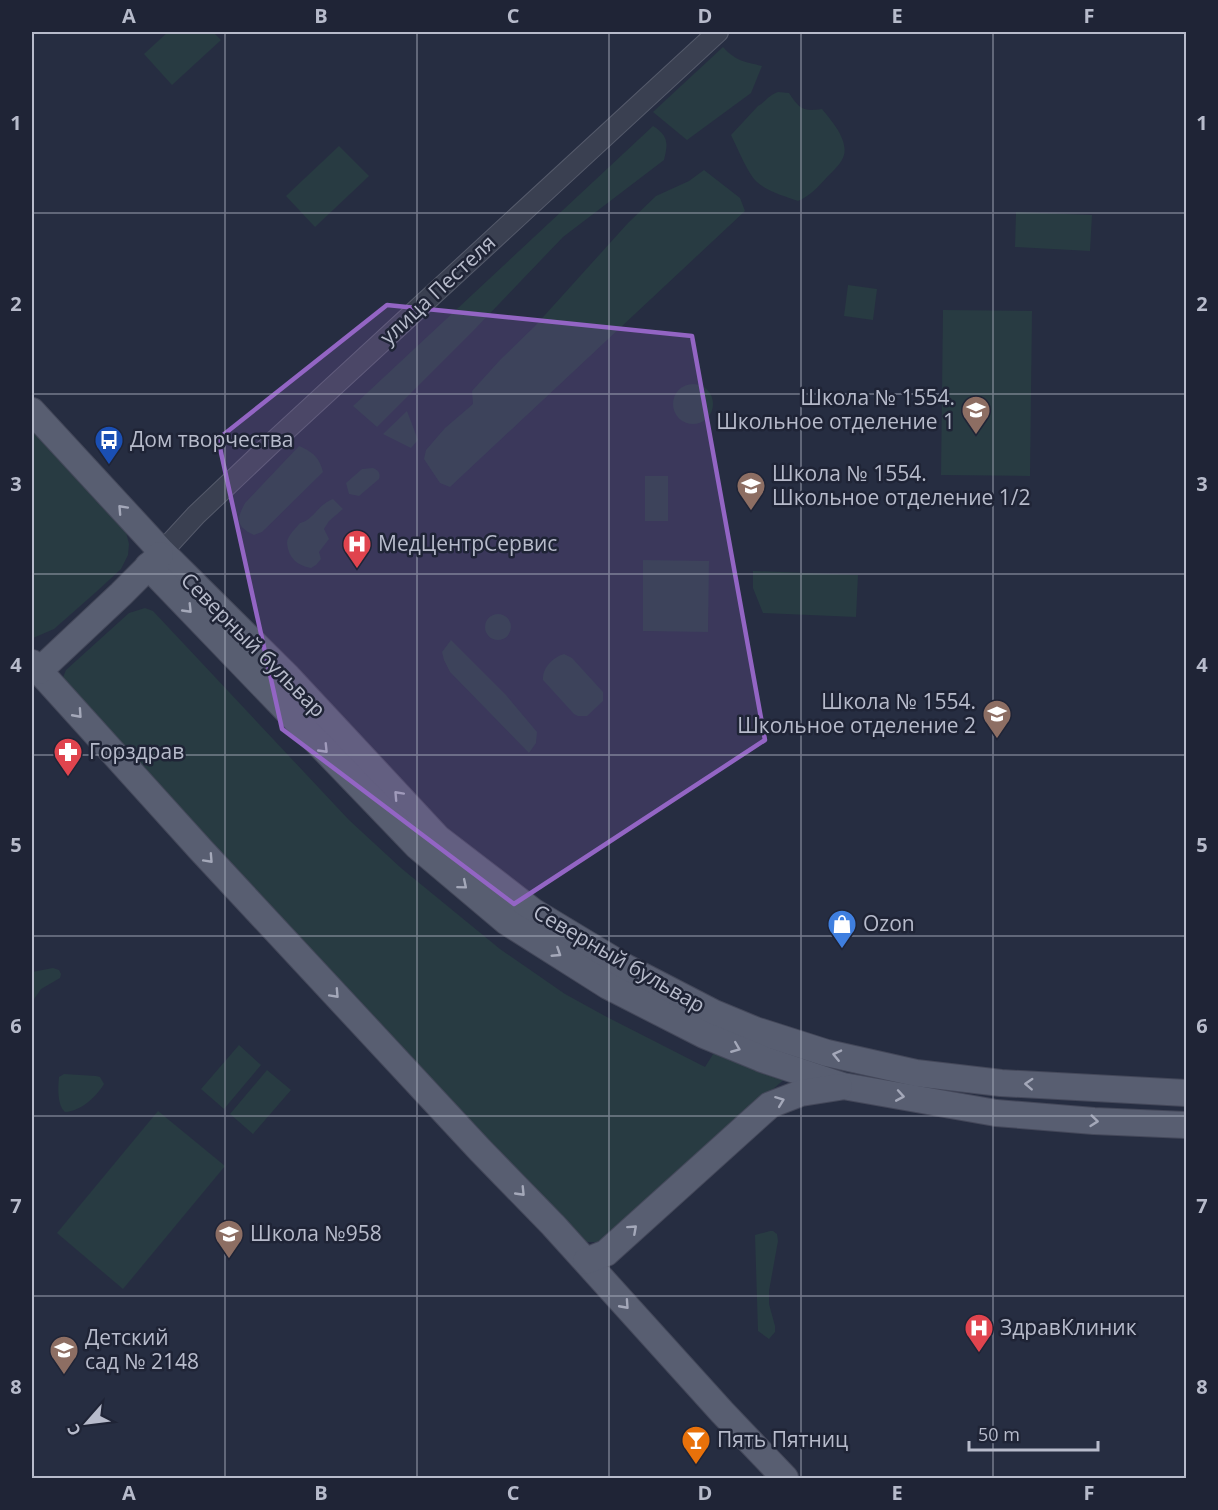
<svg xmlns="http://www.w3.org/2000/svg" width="1218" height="1510" viewBox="0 0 1218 1510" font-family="'Open Sans',sans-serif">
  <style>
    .green { fill: #283b42 }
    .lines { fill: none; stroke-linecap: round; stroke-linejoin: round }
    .minor-casing { stroke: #555a6b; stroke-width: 22 }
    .major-casing { stroke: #44485a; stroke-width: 28 }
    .minor { stroke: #3a4051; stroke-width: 20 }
    .major { stroke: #585e71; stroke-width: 26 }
    .oneway { stroke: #a4a8b9 }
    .marked { fill: #9365c4; fill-opacity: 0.2; stroke: #9365c4; stroke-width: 4.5; stroke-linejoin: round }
    .grid { fill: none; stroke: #b7bbcb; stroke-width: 1.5; stroke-opacity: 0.55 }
    .labels { text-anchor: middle; stroke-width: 5; stroke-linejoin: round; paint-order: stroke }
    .street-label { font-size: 21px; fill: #b7bbcb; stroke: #1f2436 }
    .poi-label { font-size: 21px; fill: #b7bbcb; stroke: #1f2436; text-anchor: start }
    .neatline { fill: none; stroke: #b7bbcb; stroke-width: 2 }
    .grid-label { font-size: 20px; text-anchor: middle; font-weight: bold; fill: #b7bbcb }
  </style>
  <rect width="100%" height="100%" fill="#262d41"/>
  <g class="green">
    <polygon points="168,32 213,32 221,40 172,85 144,54"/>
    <path d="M723,47C737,62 743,61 762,66L751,93L687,140L653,112Z"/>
    <path d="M778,92L789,93C799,108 802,112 822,109C831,120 848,139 844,155C842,163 833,171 827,177C818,187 810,196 798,201C785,196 768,192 757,182C748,174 737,147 731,135L758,106C765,102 769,95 778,92Z"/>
    <path d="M653,126C669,136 668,144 664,160L563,237L474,330L377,427L353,406Z"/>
    <polygon points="339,146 369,176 315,227 286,196"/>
    <polygon points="704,170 740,198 745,211 450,487 440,483 424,459 426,450 445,428 473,404 472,391 500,360 535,326 628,223 656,196 689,181"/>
    <polygon points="1016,212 1092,215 1090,251 1015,247"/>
    <polygon points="848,285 877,289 873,320 844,316"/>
    <polygon points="943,310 1032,311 1030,476 941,475"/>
    <circle cx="693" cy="404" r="20"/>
    <polygon points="407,411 418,440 411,448 383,434"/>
    <polygon points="32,430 126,532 129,544 128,555 121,569 96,592 54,629 33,638 32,636"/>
    <path d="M299,446C313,452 319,457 323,472L262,532L254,535C236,527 236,519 245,503Z"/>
    <path d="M373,468C378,470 381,473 379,479L359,496L349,494L346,483L362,469Z"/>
    <rect x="645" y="476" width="23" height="45"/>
    <path d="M333,499L343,509L329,521L324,529L329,539L319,552L321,559L316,565L311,568C298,566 288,558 287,543C287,536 296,528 300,523C314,520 317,505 333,499Z"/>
    <polygon points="643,560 709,561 708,632 643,631"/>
    <polygon points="753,571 858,575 856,617 763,613 753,588"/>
    <polygon points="145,608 153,611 349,820 401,868 500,949 565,994 605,1016 705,1067 717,1048 787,1077 765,1096 603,1242 582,1242 571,1236 62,680 66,670 129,613"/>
    <circle cx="498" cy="627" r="13"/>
    <polygon points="451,640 506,695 537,732 536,743 529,753 450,672 444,660 442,652"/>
    <path d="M564,654L572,658L603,692V701L587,716H578L574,714L543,680C542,668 553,657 564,654Z"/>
    <polygon points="53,968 59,970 61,974 60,978 41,989 32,1002 32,972"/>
    <polygon points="239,1045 261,1065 224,1109 201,1089"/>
    <polygon points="267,1070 291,1090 253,1134 230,1114"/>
    <path d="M64,1074L96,1076L100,1077L104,1084C96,1097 81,1111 65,1112C57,1105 58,1088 59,1077Z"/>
    <polygon points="158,1111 225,1166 123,1289 57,1233"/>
    <polygon points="770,1231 773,1231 777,1234 778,1241 769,1291 769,1304 775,1326 775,1332 769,1339 758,1331 755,1235"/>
  </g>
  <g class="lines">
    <g class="minor-casing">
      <polyline id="minor" points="162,552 196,515 271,444 718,32"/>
    </g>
    <g class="major-casing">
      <g id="major">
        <polyline points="32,411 162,552 288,677 438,838 534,912 625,967 714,1013 755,1030 827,1053 916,1073 1001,1083 1186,1093"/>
        <polyline points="148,566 417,846 507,922 608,986 704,1035 765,1060 762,1059 843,1086 996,1113 1094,1121 1186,1125"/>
        <polyline points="32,663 201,850 480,1150 553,1225 722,1412 785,1478"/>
        <polyline points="39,671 121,594 160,555"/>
        <polyline points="586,1261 606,1253 770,1105 801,1093 839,1087"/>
      </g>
    </g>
    <use href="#minor" class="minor"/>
    <use href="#major" class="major"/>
  </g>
  <defs><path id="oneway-chevron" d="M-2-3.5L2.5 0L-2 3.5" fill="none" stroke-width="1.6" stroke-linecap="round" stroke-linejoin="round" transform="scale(1.5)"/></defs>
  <g class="oneway">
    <use href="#oneway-chevron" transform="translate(122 509) rotate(-133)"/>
    <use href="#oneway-chevron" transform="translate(188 609) rotate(46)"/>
    <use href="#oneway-chevron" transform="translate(78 714) rotate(48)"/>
    <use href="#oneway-chevron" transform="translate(324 749) rotate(46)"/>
    <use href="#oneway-chevron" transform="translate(398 795) rotate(-133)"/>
    <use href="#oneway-chevron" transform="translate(209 859) rotate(47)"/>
    <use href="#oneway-chevron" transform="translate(463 885) rotate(40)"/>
    <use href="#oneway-chevron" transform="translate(557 953) rotate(33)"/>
    <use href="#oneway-chevron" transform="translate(335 994) rotate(47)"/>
    <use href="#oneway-chevron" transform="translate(736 1048) rotate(22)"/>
    <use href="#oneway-chevron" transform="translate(837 1055) rotate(-167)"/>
    <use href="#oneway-chevron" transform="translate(1029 1084) rotate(-177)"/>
    <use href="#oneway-chevron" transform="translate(900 1096) rotate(10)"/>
    <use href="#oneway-chevron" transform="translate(780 1101) rotate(-21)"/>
    <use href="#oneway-chevron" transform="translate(1094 1121) rotate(6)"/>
    <use href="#oneway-chevron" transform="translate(521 1192) rotate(46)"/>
    <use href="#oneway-chevron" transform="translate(633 1229) rotate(-42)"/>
    <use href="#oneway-chevron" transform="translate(625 1305) rotate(48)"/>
  </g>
  <path class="marked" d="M387,305L692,336L765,740L514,904L282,729L218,439Z"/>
  <path class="grid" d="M225,32V1478M417,32V1478M609,32V1478M801,32V1478M993,32V1478M32,213H1186M32,394H1186M32,574H1186M32,755H1186M32,936H1186M32,1116H1186M32,1296H1186"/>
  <defs>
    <g id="school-pin" transform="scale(1.5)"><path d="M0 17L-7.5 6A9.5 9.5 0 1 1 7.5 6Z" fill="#8d6e63" stroke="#1f2436"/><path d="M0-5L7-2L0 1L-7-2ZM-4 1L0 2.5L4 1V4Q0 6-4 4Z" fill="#fff"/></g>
    <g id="bus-pin" transform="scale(1.5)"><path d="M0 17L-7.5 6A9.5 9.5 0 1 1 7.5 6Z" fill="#1a4fb4" stroke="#1f2436"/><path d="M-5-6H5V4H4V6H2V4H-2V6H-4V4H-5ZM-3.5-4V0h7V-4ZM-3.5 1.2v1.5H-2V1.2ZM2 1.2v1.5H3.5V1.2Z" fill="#fff"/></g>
    <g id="hospital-pin" transform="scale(1.5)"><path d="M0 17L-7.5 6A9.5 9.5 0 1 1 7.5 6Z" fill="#e0444e" stroke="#1f2436"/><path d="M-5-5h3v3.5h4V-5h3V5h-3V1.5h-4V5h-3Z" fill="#fff"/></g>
    <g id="pharmacy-pin" transform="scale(1.5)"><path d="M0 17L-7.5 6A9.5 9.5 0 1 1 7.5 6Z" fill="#e0444e" stroke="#1f2436"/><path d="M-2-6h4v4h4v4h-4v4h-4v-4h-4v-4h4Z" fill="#fff"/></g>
    <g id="shop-pin" transform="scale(1.5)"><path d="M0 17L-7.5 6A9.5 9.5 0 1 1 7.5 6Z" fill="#3f7fe0" stroke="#1f2436"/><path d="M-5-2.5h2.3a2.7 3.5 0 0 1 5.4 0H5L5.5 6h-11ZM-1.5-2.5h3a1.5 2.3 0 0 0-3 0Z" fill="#fff"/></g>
    <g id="bar-pin" transform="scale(1.5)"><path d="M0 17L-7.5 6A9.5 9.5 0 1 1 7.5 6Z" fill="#e8710a" stroke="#1f2436"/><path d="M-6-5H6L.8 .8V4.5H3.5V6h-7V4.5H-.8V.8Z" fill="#fff"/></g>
  </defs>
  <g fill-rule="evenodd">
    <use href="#school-pin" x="976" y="410"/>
    <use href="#bus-pin" x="109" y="440"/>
    <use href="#school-pin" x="751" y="486"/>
    <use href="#hospital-pin" x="357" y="544"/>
    <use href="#school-pin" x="997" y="714"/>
    <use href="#pharmacy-pin" x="68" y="752"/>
    <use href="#shop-pin" x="842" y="924"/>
    <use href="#school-pin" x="229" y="1234"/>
    <use href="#hospital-pin" x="979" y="1328"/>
    <use href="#school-pin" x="64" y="1350"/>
    <use href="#bar-pin" x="696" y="1440"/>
  </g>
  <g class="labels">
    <g class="street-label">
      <text transform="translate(438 290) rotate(-43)" y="7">улица Пестеля</text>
      <text transform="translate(253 645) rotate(45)" y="7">Северный бульвар</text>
      <text transform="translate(619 959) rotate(30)" y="7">Северный бульвар</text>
    </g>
    <g class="poi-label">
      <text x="955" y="405" text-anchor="end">Школа № 1554.<tspan x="955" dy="24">Школьное отделение 1</tspan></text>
      <text x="130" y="447">Дом творчества</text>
      <text x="772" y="481">Школа № 1554.<tspan x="772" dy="24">Школьное отделение 1/2</tspan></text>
      <text x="378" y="551">МедЦентрСервис</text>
      <text x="976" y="709" text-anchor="end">Школа № 1554.<tspan x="976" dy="24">Школьное отделение 2</tspan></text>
      <text x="89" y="759">Горздрав</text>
      <text x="863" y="931">Ozon</text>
      <text x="250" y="1241">Школа №958</text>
      <text x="1000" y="1335">ЗдравКлиник</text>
      <text x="85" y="1345">Детский<tspan x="85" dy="24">сад № 2148</tspan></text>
      <text x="717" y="1447">Пять Пятниц</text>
    </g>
  </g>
  <rect width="1218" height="1510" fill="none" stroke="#1f2436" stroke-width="66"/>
  <g transform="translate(87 1423) rotate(242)" stroke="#1f2436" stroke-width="4.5" paint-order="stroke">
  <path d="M0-4.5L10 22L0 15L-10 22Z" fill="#b7bbcb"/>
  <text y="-9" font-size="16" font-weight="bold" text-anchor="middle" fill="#b7bbcb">С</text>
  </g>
  <path d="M969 1441v9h129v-9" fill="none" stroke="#b7bbcb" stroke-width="3"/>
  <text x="978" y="1441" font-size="18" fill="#b7bbcb" stroke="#1f2436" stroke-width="4.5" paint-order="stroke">50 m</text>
  <rect x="33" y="33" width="1152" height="1444" class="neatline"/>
  <g class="grid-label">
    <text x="129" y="23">A</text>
    <text x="321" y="23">B</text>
    <text x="513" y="23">C</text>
    <text x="705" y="23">D</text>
    <text x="897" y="23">E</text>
    <text x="1089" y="23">F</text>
    <text x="16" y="130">1</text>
    <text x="1202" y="130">1</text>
    <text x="16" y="311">2</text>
    <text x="1202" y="311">2</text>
    <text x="16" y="491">3</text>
    <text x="1202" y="491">3</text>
    <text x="16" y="672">4</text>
    <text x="1202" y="672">4</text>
    <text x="16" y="852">5</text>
    <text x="1202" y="852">5</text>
    <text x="16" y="1033">6</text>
    <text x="1202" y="1033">6</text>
    <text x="16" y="1213">7</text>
    <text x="1202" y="1213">7</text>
    <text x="16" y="1394">8</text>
    <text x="1202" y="1394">8</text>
    <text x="129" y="1500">A</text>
    <text x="321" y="1500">B</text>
    <text x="513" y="1500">C</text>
    <text x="705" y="1500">D</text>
    <text x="897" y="1500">E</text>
    <text x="1089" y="1500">F</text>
  </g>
</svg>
